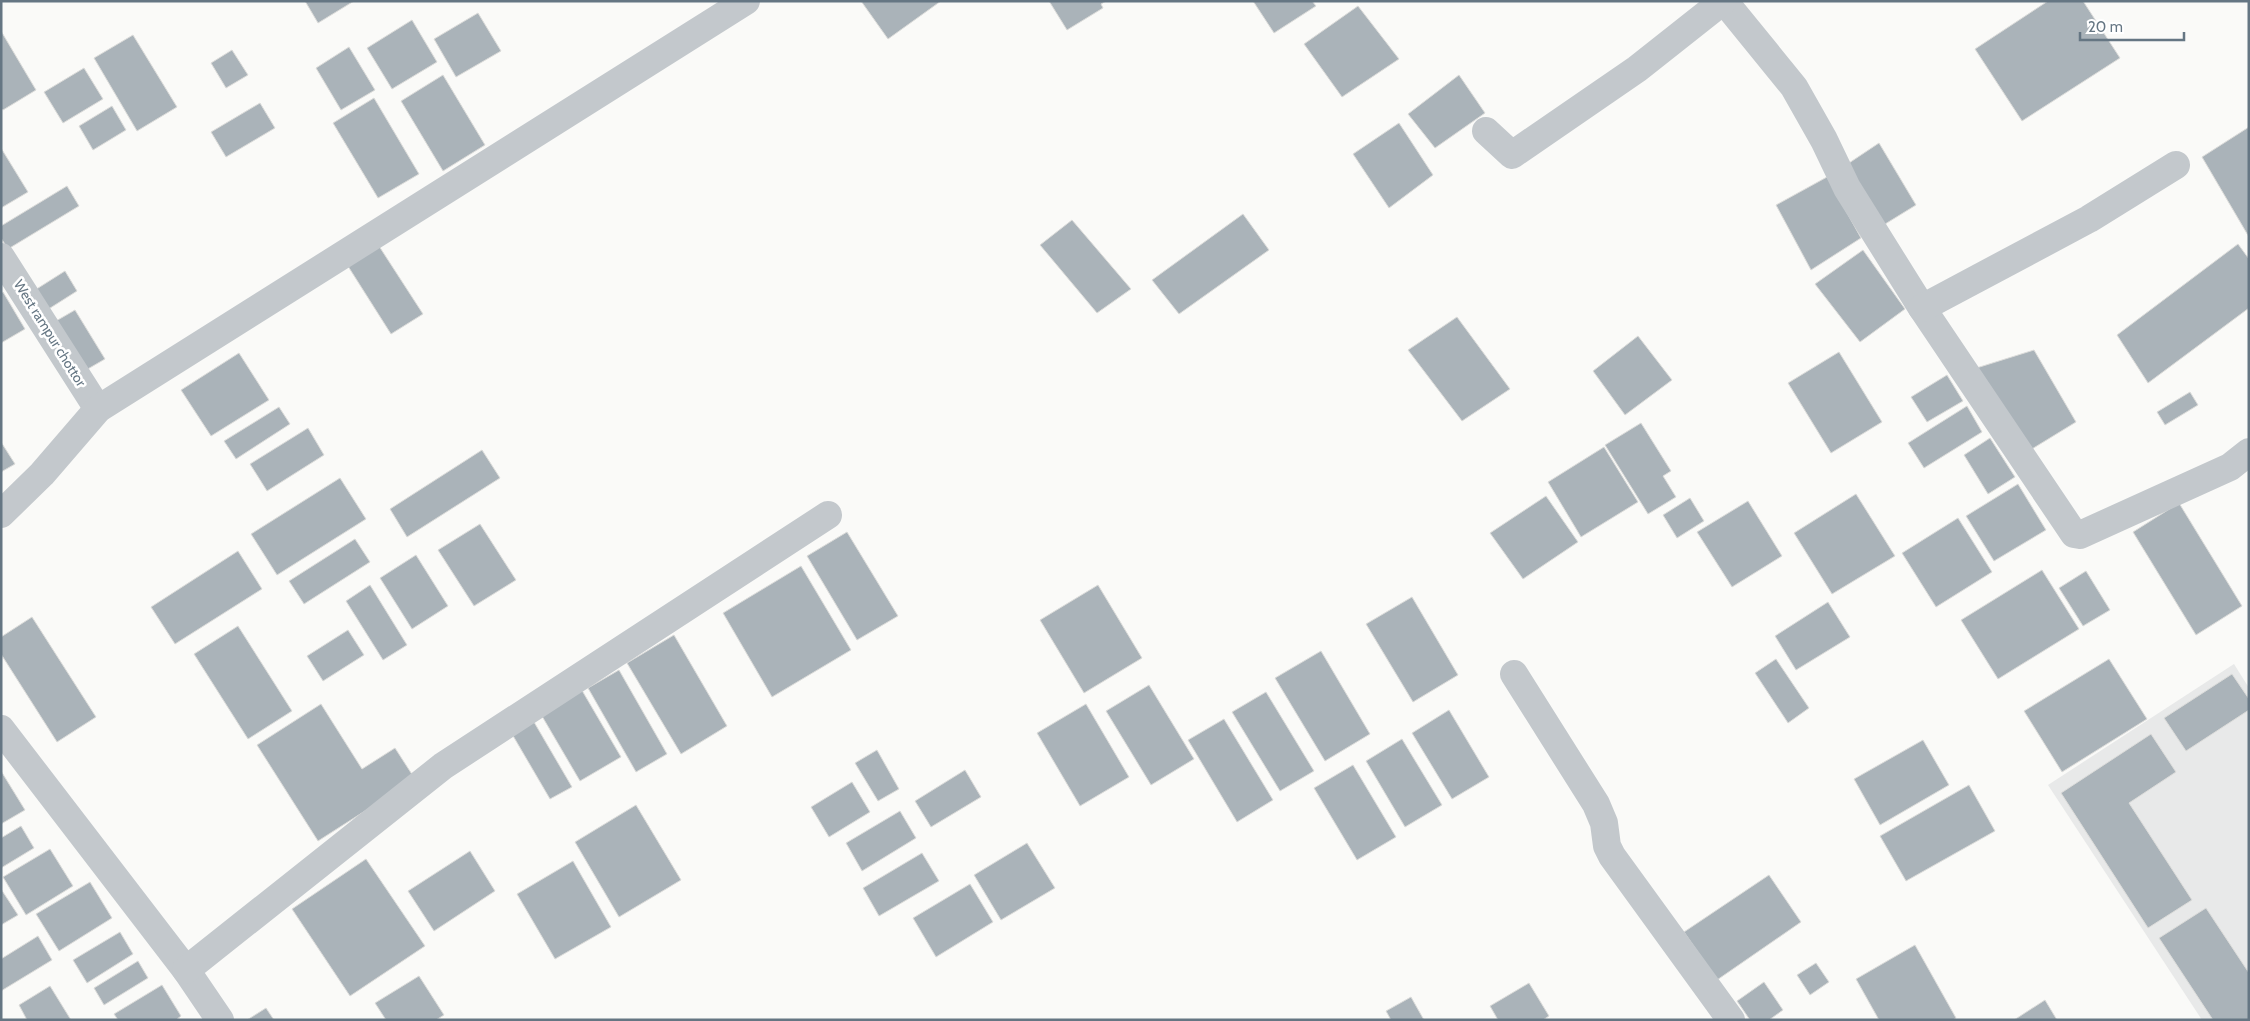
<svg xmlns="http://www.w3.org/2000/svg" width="2250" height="1021" viewBox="0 0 2250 1021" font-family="Cabin,sans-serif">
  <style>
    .built { fill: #e8e9e9 }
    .building { fill: #aab3b9; stroke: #dcdcda }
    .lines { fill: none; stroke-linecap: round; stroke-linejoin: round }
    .minor { stroke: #c3c8cc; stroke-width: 28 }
    .labels { text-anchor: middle; stroke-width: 5; stroke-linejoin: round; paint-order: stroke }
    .street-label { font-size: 14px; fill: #657683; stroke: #fff }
  </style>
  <rect width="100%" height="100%" fill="#fafaf8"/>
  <polygon class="built" points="2234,664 2249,688 2249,1020 2202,1020 2048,785"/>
  <g class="building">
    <polygon points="305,1 354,1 318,23"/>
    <polygon points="861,1 941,1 888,39"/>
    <polygon points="1049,1 1106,1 1101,4 1103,8 1067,30"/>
    <polygon points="1253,1 1312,1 1316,6 1274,33"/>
    <polygon points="2048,1 2083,1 2120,58 2022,121 1975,49"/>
    <polygon points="1358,6 1399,59 1342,97 1304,44"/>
    <polygon points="478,13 501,51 456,77 434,39"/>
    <polygon points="412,20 437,62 392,89 367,48"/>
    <polygon points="1,31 36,90 3,110 1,108"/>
    <polygon points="133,35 177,107 137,131 94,58"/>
    <polygon points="349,47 375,90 341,110 316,68"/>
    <polygon points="232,50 248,75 226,88 211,63"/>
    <polygon points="84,68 103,99 63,123 44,92"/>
    <polygon points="443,75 485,145 443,171 401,101"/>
    <polygon points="1459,75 1485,113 1435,148 1408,114"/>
    <polygon points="374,98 419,174 378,198 333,123"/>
    <polygon points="260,103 275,128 226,157 211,132"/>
    <polygon points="112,106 126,130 93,150 79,126"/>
    <polygon points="1399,123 1433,175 1389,208 1353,154"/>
    <polygon points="2249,127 2249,237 2202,157"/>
    <polygon points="1879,143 1916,205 1877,229 1843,167"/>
    <polygon points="1,148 28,192 1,208"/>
    <polygon points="1827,177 1861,238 1811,270 1776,205"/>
    <polygon points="67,186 79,206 8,249 1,238 1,226"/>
    <polygon points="1243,214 1269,250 1179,314 1152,280"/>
    <polygon points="1072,220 1131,289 1097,313 1040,245"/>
    <polygon points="377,243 423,314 391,334 346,263"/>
    <polygon points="2238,244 2249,259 2249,308 2148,383 2117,335"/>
    <polygon points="1863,250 1905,309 1860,342 1815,284"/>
    <polygon points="65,271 77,291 47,310 35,290"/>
    <polygon points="3,292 25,329 1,343 1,293"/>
    <polygon points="75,310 105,359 86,370 56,321"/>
    <polygon points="1457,317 1510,389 1462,421 1408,350"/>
    <polygon points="1638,336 1672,380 1625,415 1593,371"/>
    <polygon points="2034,350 2076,422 2027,452 1970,370"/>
    <polygon points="1839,352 1882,422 1831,453 1788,383"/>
    <polygon points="239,353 269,400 211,436 181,390"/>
    <polygon points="1947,375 1963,401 1927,422 1911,397"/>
    <polygon points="2190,392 2198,405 2165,425 2157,412"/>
    <polygon points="1967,406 1982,432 1924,468 1908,443"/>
    <polygon points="279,407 290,424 236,459 224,441"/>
    <polygon points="1641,423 1671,471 1663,476 1676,497 1648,514 1605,445"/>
    <polygon points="308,428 324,455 267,491 250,464"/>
    <polygon points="1990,438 2015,477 1988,494 1964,455"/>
    <polygon points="1,442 15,464 1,472"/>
    <polygon points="1604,447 1638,502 1581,537 1548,482"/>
    <polygon points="482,450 500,478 407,537 390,509"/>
    <polygon points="340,478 366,519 277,575 251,534"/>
    <polygon points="2018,484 2046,530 1994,561 1966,516"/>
    <polygon points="1856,494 1895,556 1832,594 1794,533"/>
    <polygon points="1546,496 1578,542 1523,579 1490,533"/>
    <polygon points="1690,498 1704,521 1677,538 1663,515"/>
    <polygon points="1748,501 1782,556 1732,587 1697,532"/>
    <polygon points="2179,503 2242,606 2196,635 2133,532"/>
    <polygon points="1958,518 1992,572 1936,607 1902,553"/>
    <polygon points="480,524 516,580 474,606 438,550"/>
    <polygon points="847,532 898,616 857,640 807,556"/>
    <polygon points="355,539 370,562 304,604 289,581"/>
    <polygon points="238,551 262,589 175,644 151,607"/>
    <polygon points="416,555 448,606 412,629 380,578"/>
    <polygon points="801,566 851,650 772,697 723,613"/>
    <polygon points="2042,570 2079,629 1998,679 1961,620"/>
    <polygon points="2086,571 2110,610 2083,626 2059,588"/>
    <polygon points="370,585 407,645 383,660 346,601"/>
    <polygon points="1098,585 1142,658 1084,693 1040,620"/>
    <polygon points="1412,597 1458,675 1413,702 1366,624"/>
    <polygon points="1828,602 1850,637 1796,670 1775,636"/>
    <polygon points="32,617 96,717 57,742 1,654 1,637"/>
    <polygon points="238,626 292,711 248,739 194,654"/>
    <polygon points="348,630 364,655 323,681 307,656"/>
    <polygon points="674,635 727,726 681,754 627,663"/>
    <polygon points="1321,651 1370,734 1325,761 1275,678"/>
    <polygon points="1776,659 1809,708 1788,723 1755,673"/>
    <polygon points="2109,659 2147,719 2062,772 2024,711"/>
    <polygon points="619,670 667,754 636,772 588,688"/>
    <polygon points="2232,674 2249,699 2249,710 2186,751 2164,718"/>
    <polygon points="1149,685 1194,759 1151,785 1106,711"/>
    <polygon points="580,687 621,757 580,781 539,711"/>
    <polygon points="1266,692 1314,771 1280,791 1232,712"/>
    <polygon points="321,704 362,769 395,748 415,779 318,841 257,745"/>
    <polygon points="1086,704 1129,777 1080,806 1037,733"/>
    <polygon points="1449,710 1489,777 1452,799 1412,733"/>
    <polygon points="1224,719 1273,800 1237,822 1188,740"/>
    <polygon points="534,722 572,787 550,799 512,734"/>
    <polygon points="2151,734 2176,772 2129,803 2192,900 2148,928 2061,793"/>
    <polygon points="1402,739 1442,805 1405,827 1366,761"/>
    <polygon points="1923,740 1949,785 1880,825 1854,779"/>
    <polygon points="877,750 899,789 878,801 855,763"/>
    <polygon points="1353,765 1396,837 1357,860 1314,788"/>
    <polygon points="965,770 981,797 931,827 915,801"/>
    <polygon points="1,771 25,810 1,824"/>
    <polygon points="852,782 870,812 829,837 811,807"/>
    <polygon points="1969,785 1995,831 1906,881 1880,836"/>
    <polygon points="636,805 681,880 619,917 575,842"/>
    <polygon points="900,811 916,838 862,871 846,843"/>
    <polygon points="21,826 34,848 1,868 1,838"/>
    <polygon points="1027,843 1055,888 1001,920 974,875"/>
    <polygon points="50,849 73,886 26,915 3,877"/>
    <polygon points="470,851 495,891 434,931 408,891"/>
    <polygon points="922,853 939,881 879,916 863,888"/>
    <polygon points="366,859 425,946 350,996 292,909"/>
    <polygon points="573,861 611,927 555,959 517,894"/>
    <polygon points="1769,875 1801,922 1717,980 1684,932"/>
    <polygon points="90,882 112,918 59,951 36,914"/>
    <polygon points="970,884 993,922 936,957 913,918"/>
    <polygon points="1,889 18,915 1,925"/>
    <polygon points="2206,908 2249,973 2249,1020 2213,1020 2159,938"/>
    <polygon points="120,932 133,954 87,983 73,960"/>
    <polygon points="38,936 52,960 1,991 1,959"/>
    <polygon points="1915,945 1956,1018 1953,1020 1879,1020 1856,979"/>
    <polygon points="138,961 148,978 104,1005 94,988"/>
    <polygon points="1816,963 1829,982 1810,995 1797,975"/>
    <polygon points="419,976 444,1015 436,1020 386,1020 375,1003"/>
    <polygon points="1764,982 1783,1010 1769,1020 1750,1020 1737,1001"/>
    <polygon points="1529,983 1549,1016 1543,1020 1498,1020 1490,1006"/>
    <polygon points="162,985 181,1016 176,1020 118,1020 114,1014"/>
    <polygon points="50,986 71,1020 27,1020 19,1005"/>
    <polygon points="1411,997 1424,1020 1391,1020 1386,1011"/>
    <polygon points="2045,1000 2057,1020 2014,1020"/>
    <polygon points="266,1008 274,1020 247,1020"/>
  </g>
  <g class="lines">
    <g class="minor">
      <polyline points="1724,1 1794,87 1824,140 1847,188 1922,308 2074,534 2080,535 2230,467 2249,452"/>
      <polyline points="1486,131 1512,155 1637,69 1723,1"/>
      <polyline points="1,257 98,409"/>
      <polyline points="1922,308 2089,219 2176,165"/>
      <polyline points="1,514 42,474 98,409 746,1"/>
      <polyline points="1514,674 1596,804 1604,823 1607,846 1612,856 1731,1020"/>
      <polyline points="1,729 186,970 220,1020"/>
      <polyline points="186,970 443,766 828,515"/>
    </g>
  </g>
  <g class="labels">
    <g class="street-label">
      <text transform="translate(50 333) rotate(58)" y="5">West rampur chottor</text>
    </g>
  </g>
  <rect width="2250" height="1021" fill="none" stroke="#657683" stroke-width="5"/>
  <path d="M2080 32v8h104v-8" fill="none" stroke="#657683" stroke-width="2.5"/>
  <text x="2088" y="32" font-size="15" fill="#657683" stroke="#ffffff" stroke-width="4" paint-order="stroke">20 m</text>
</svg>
